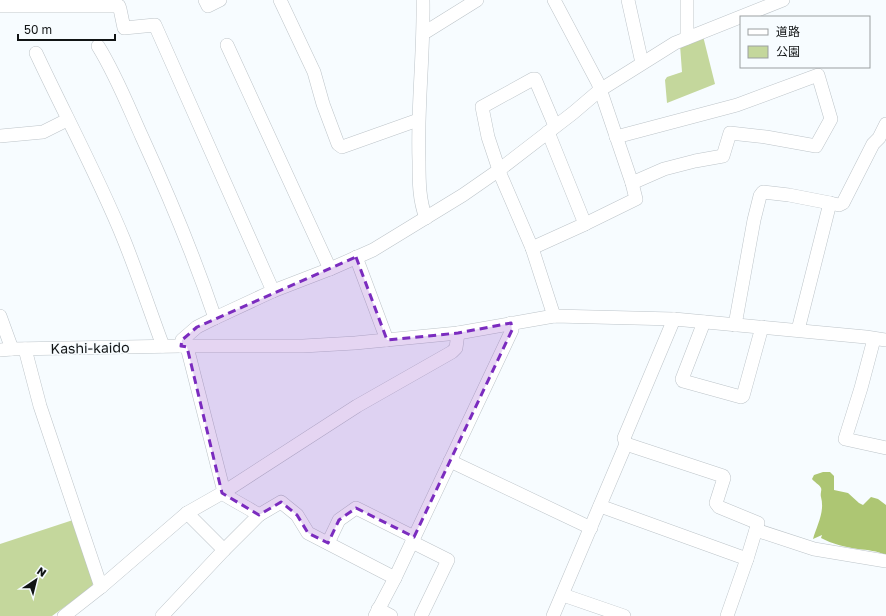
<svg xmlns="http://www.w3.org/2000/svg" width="886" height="616" viewBox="0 0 886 616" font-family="'Golos Text','Noto Sans JP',sans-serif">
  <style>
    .green { fill: #c4d79c }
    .forest { fill: #adc673 }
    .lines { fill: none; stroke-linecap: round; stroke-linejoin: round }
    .minor-casing { stroke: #bdc4c9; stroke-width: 14 }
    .minor { stroke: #fff; stroke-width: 13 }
    .marked { fill: #7b2cbf; fill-opacity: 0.2; stroke: #7b2cbf; stroke-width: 3; stroke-dasharray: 8 5; stroke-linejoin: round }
    .labels { text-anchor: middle; stroke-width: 3; stroke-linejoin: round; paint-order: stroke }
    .street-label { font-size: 14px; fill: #111415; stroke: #f7fcff }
  </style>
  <rect width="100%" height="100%" fill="#f7fcff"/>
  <g class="green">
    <polygon points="703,36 715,84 667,103 665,80 667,77 682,72 680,45"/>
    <polygon points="73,520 94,580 92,587 52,616 0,616 0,544"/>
  </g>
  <path class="forest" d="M823,472H830L834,476V490L848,493L859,503L863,505L871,497L878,499L886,505V555C877,551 868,550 858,549C845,547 832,544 821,538L822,535L813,539C817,525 825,512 821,497C820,494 822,490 821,488C819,484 814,482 812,479L814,475Z"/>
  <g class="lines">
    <g class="minor-casing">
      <g id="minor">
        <polyline points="205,0 208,6 220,0"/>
        <polyline points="280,0 314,72 323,104 338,144 342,147 418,120"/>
        <path d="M423,0C424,54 417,107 419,161C419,181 419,200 426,218"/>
        <polyline points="628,0 642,63"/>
        <polyline points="687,0 687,38"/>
        <polyline points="0,6 119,6 120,9 124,28 155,25 273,291"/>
        <polyline points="424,33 477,0"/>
        <polyline points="227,45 330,269"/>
        <path d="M98,46C116,75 128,106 142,137C169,196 194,256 215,318"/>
        <path d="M36,53C65,115 98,176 124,240C138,275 150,311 163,346"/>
        <polyline points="548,132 585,224"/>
        <polyline points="0,136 43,132 67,120"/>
        <polyline points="616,137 737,105 818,75 831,119 816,146 766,137 730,133 723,156 695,161 664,169 632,183"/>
        <polyline points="532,248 585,224 636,199 632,183 598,83 554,0"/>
        <polyline points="356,257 387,340"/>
        <polyline points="0,316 12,349"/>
        <polyline points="554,316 532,248 501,176 488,137 482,107 533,79 535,79 555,126"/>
        <polyline points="704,322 682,379 683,381 741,397 743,396 762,327"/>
        <polyline points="735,325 754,220 760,196 763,192 789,195 830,203"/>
        <polyline points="798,330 830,203 839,205 843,203 873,144 879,138 886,124"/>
        <polyline points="874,339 861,388 845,439 886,448"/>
        <polyline points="181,346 182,340 197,327 215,318 273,291 330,269 373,250 463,195 499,170 573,113 600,90 675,43 783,0"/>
        <polyline points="187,347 224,492"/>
        <polyline points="25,349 40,406 101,587"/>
        <polyline points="0,350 12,349 181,346 303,346 355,343 458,333 554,316 674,319 866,337 886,340"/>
        <polyline points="626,444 723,476 724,478 716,503 719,507 758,523 747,559"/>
        <polyline points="450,461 591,528"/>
        <polyline points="600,506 747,559 727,616"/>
        <polyline points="187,513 224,550"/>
        <polyline points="259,515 281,502 297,515 308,533 395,578"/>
        <polyline points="756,530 814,549 886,561"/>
        <polyline points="412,542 448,560 421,616"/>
        <polyline points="328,543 339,520 356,508 414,537"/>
        <polyline points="563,595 624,616"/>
        <polyline points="378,609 391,616"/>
        <polyline points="64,616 101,587 187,513 224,492 357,406 452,352 456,348 458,333"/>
        <path d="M162,616L224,550L259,515C247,507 234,501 222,493"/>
        <polyline points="375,616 395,578 512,330 511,323"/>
        <polyline points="553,616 626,444 624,438 674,319"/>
      </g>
    </g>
    <use href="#minor" class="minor"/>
  </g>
  <path class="marked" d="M356,257L387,340L458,333L511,323L512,330L414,537L356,508L339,520L328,543L308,533L297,515L281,502L259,515L222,493L187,347L181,346L182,340L197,327Z"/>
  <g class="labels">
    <g class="street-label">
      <text transform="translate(90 348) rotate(-1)" y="5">Kashi-kaido</text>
    </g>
  </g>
  <rect x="740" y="16" width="130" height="52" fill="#f7fcff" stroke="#9b9fa1"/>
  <rect x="748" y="29" width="20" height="6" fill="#ffffff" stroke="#9b9fa1"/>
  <text x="776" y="36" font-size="12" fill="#111415">道路</text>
  <rect x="748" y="46" width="20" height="12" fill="#c4d79c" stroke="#9b9fa1"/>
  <text x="776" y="56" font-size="12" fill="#111415">公園</text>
  <g transform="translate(36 580) rotate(35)" stroke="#f7fcff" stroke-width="3" paint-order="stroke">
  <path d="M0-3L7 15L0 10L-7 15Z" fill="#111415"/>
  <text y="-6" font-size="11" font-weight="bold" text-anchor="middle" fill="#111415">N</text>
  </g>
  <path d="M18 34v6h97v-6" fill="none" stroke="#111415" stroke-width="2"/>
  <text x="24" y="34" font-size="12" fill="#111415" stroke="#f7fcff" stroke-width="3" paint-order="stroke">50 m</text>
</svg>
